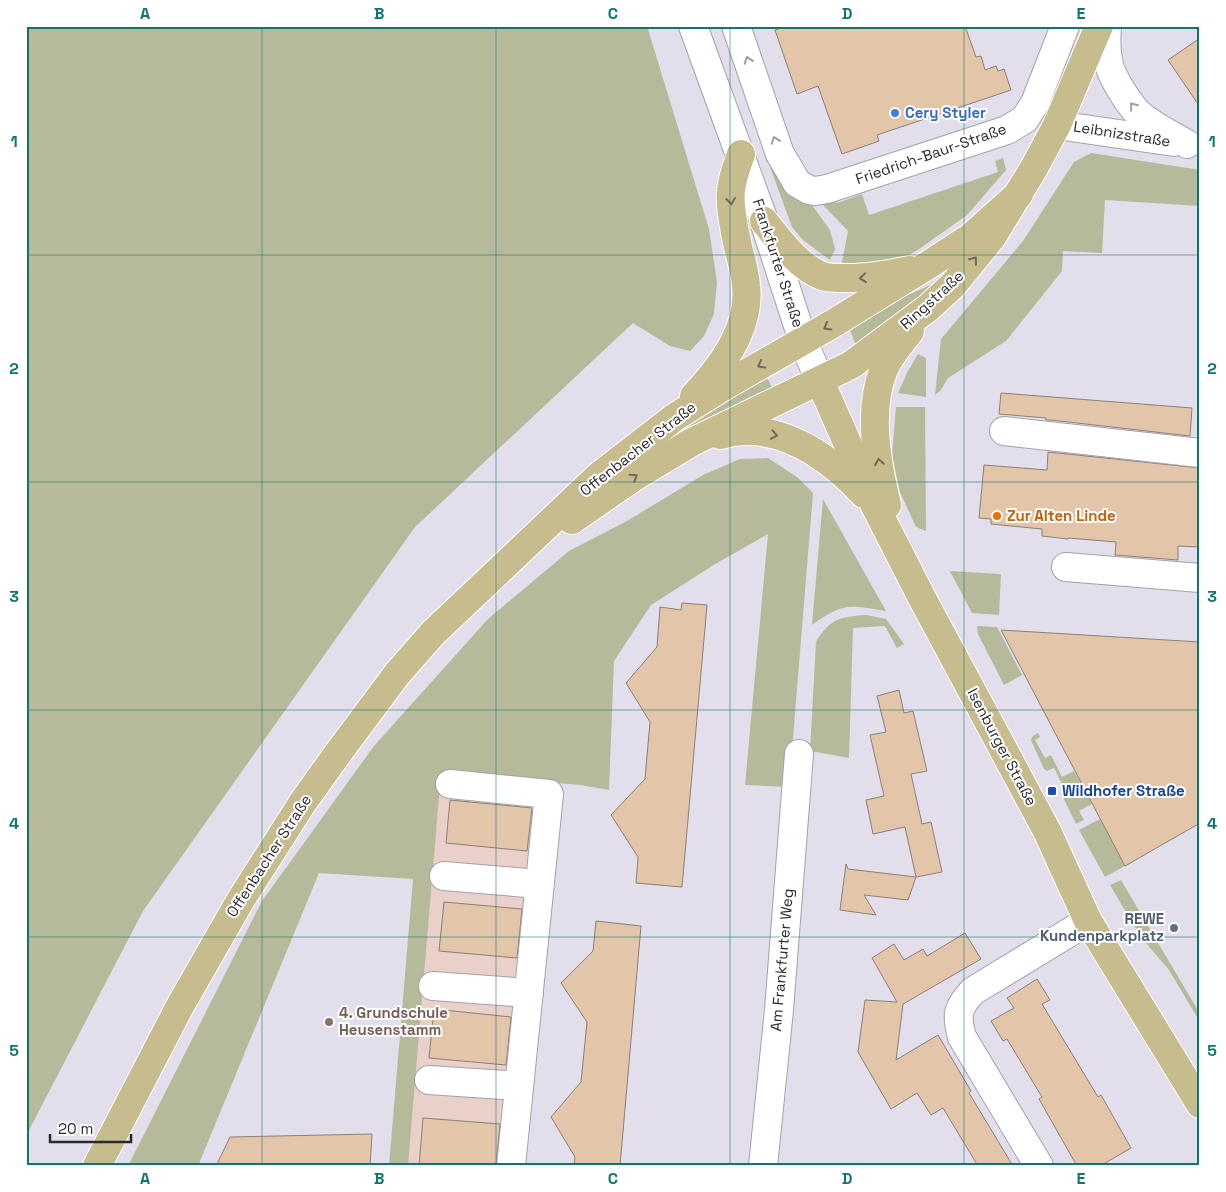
<svg xmlns="http://www.w3.org/2000/svg" width="1226" height="1192" viewBox="0 0 1226 1192" font-family="'Space Grotesk',sans-serif">
  <style>
    .industrial { fill: #e9d0c9 }
    .green { fill: #b6ba9b }
    .building { fill: #e3c6a9; stroke: #8a8077 }
    .lines { fill: none; stroke-linecap: round; stroke-linejoin: round }
    .minor-casing { stroke: #a5a0ac; stroke-width: 30 }
    .major-casing { stroke: #fff; stroke-width: 30 }
    .minor { stroke: #fff; stroke-width: 28 }
    .major { stroke: #c6bc8d; stroke-width: 28 }
    .oneway { stroke: #9f9fa1 }
    .oneway2 { stroke: #706b59 }
    .grid { fill: none; stroke: #0f766e; stroke-width: 1; stroke-opacity: 0.55 }
    .shop-dot { fill: #3f7fe0; stroke: #fff; stroke-width: 2 }
    .food-dot { fill: #e8710a; stroke: #fff; stroke-width: 2 }
    .transit-dot { fill: #1a4fb4; stroke: #fff; stroke-width: 2 }
    .service-dot { fill: #5c6f8a; stroke: #fff; stroke-width: 2 }
    .education-dot { fill: #8d6e63; stroke: #fff; stroke-width: 2 }
    .labels { text-anchor: middle; stroke-width: 4; stroke-linejoin: round; paint-order: stroke }
    .shop-label { font-size: 15px; font-weight: bold; fill: #366cbe; stroke: #fff; text-anchor: start }
    .street-label { font-size: 15px; fill: #2a292e; stroke: #fff }
    .food-label { font-size: 15px; font-weight: bold; fill: #c56008; stroke: #fff; text-anchor: start }
    .transit-label { font-size: 15px; font-weight: bold; fill: #164399; stroke: #fff; text-anchor: start }
    .service-label { font-size: 15px; font-weight: bold; fill: #4e5e75; stroke: #fff; text-anchor: end }
    .education-label { font-size: 15px; font-weight: bold; fill: #785e54; stroke: #fff; text-anchor: start }
    .neatline { fill: none; stroke: #0f766e; stroke-width: 2 }
    .grid-label { font-size: 16px; text-anchor: middle; font-weight: bold; fill: #0f766e }
  </style>
  <rect width="100%" height="100%" fill="#e3deeb"/>
  <polygon class="industrial" points="441,772 554,782 522,1166 408,1166"/>
  <g class="green">
    <polygon points="26,26 647,26 709,229 717,282 714,314 704,336 690,351 670,346 633,323 415,527 143,911 26,1136"/>
    <polygon points="760,133 830,230 835,249 830,260 803,240 792,227 762,145"/>
    <polygon points="1091,153 1200,170 1200,206 1105,200 1102,253 1063,251 1062,271 1006,341 948,378 941,390 935,395 941,339 1023,241 1074,162"/>
    <polygon points="1003,158 1006,170 967,215 919,249 884,270 841,267 848,231 822,204 840,202 862,194 869,215 998,172 995,161"/>
    <polygon points="935,283 938,283 857,349 850,330 899,299"/>
    <polygon points="918,354 926,358 926,397 898,393 907,373"/>
    <polygon points="768,379 773,390 689,430 686,429 686,426 753,383"/>
    <polygon points="896,407 925,407 926,531 916,527 900,492 892,456"/>
    <polygon points="768,458 797,477 813,493 789,787 745,785 768,534 712,566 651,605 614,661 609,790 580,785 441,773 408,1166 389,1166 413,879 319,873 198,1166 128,1166 262,901 374,746 488,619 569,551 627,521 703,475 740,459"/>
    <path d="M823,499L886,611C849,605 844,602 812,625Z"/>
    <polygon points="950,571 1001,574 999,615 972,613"/>
    <path d="M866,615L886,619L904,644L897,648L885,626L853,628L849,758L810,751L816,642C830,618 841,617 866,615Z"/>
    <polygon points="977,626 997,627 1022,675 1004,685 978,634"/>
    <polygon points="1038,733 1040,737 1035,740 1045,758 1051,755 1062,777 1074,771 1092,804 1079,811 1084,820 1076,824 1061,793 1065,790 1054,768 1047,771 1044,769 1031,740 1033,736"/>
    <polygon points="1100,819 1125,866 1105,877 1079,830"/>
    <polygon points="1121,880 1200,1014 1200,1022 1169,970 1140,936 1110,885"/>
  </g>
  <g class="building">
    <polygon points="787,26 965,26 976,57 981,56 985,70 996,66 998,71 1004,69 1011,90 877,135 879,141 842,154 818,86 797,94 775,30"/>
    <polygon points="1200,38 1200,107 1168,60"/>
    <polygon points="1001,393 1192,408 1190,436 1051,420 1046,420 1046,418 999,414"/>
    <polygon points="1048,452 1200,468 1200,547 1178,546 1178,560 1115,555 1116,542 1068,538 1068,539 1042,536 1042,529 991,524 991,519 979,518 984,465 1047,470"/>
    <polygon points="682,603 707,605 682,887 636,883 638,857 611,815 645,779 650,722 626,683 657,647 660,607 681,610"/>
    <polygon points="1001,630 1200,642 1200,823 1125,866"/>
    <polygon points="899,690 904,713 913,711 927,771 911,774 922,824 931,822 942,872 916,877 905,827 873,834 866,800 884,796 870,735 886,732 877,696"/>
    <polygon points="450,800 532,808 527,851 446,843"/>
    <polygon points="846,864 848,869 916,877 908,900 864,895 876,915 840,910"/>
    <polygon points="444,902 522,909 517,958 439,951"/>
    <polygon points="596,921 641,926 620,1166 574,1166 575,1157 551,1117 581,1082 587,1022 561,983 593,951"/>
    <polygon points="965,933 981,959 903,1004 896,1060 938,1035 971,1091 969,1093 1013,1166 978,1166 943,1108 931,1115 917,1093 891,1109 858,1052 865,1000 897,1002 872,958 894,944 904,960 923,949 927,956"/>
    <polygon points="1037,979 1050,1000 1042,1004 1098,1097 1101,1095 1131,1148 1100,1166 1077,1166 1039,1099 1042,1097 1007,1039 1003,1041 991,1021 1014,1008 1007,998"/>
    <polygon points="434,1009 511,1017 506,1065 429,1058"/>
    <polygon points="423,1118 500,1124 496,1166 419,1166"/>
    <polygon points="372,1134 370,1166 216,1166 230,1137"/>
  </g>
  <g class="lines">
    <g class="minor-casing">
      <g id="minor">
        <polyline points="693,26 764,221 803,341 820,381"/>
        <polyline points="736,26 780,154 789,169 797,183 809,190 815,191 827,189 1007,130 1025,119 1035,103 1065,26"/>
        <path d="M1107,26C1106,39 1106,53 1109,65C1113,79 1130,106 1140,115C1154,127 1171,135 1187,144"/>
        <polyline points="1057,125 1174,142"/>
        <polyline points="1004,431 1200,453"/>
        <polyline points="1066,567 1200,578"/>
        <polyline points="450,784 549,794 511,1166"/>
        <polyline points="444,876 539,884"/>
        <polyline points="433,986 529,993"/>
        <polyline points="429,1080 519,1086"/>
        <polyline points="763,1166 779,1010 799,754"/>
        <path d="M1039,1166L962,1037C956,1015 957,1008 973,991L1088,921"/>
      </g>
    </g>
    <g class="major-casing">
      <g id="major">
        <path d="M764,221C779,240 799,267 822,276C828,278 835,278 841,278C865,279 887,275 910,270"/>
        <polyline points="820,381 875,506 922,598 1047,831 1088,921 1200,1104"/>
        <path d="M694,396C722,366 751,328 746,285C745,272 741,259 738,247C735,234 729,203 731,191C732,178 737,166 741,154"/>
        <path d="M720,435C776,419 827,455 864,494"/>
        <path d="M887,505C877,464 867,410 884,369C890,355 901,343 910,331"/>
        <polyline points="572,520 634,477 692,442 851,365 928,308 953,285 992,237 1034,168 1057,125 1099,26"/>
        <polyline points="97,1166 180,1006 240,901 303,802 333,760 397,674 433,633 600,475 675,417 726,385 834,323 928,265 971,237 1019,194"/>
      </g>
    </g>
    <use href="#minor" class="minor"/>
    <use href="#major" class="major"/>
  </g>
  <defs><path id="oneway-chevron" d="M-2-3.5L2.5 0L-2 3.5" fill="none" stroke-width="1.6" stroke-linecap="round" stroke-linejoin="round" transform="scale(1.25)"/></defs>
  <g class="oneway">
    <use href="#oneway-chevron" transform="translate(748 60) rotate(-109)"/>
    <use href="#oneway-chevron" transform="translate(1133 106) rotate(-129)"/>
    <use href="#oneway-chevron" transform="translate(775 140) rotate(-109)"/>
  </g>
  <g class="oneway2">
    <use href="#oneway-chevron" transform="translate(731 201) rotate(83)"/>
    <use href="#oneway-chevron" transform="translate(974 260) rotate(-52)"/>
    <use href="#oneway-chevron" transform="translate(863 278) rotate(174)"/>
    <use href="#oneway-chevron" transform="translate(827 327) rotate(150)"/>
    <use href="#oneway-chevron" transform="translate(761 365) rotate(151)"/>
    <use href="#oneway-chevron" transform="translate(774 435) rotate(11)"/>
    <use href="#oneway-chevron" transform="translate(879 462) rotate(-99)"/>
    <use href="#oneway-chevron" transform="translate(634 477) rotate(-33)"/>
  </g>
  <path class="grid" d="M262,26V1166M496,26V1166M730,26V1166M964,26V1166M26,255H1200M26,482H1200M26,710H1200M26,937H1200"/>
  <circle class="shop-dot" cx="895" cy="113" r="5"/>
  <circle class="food-dot" cx="997" cy="516" r="5"/>
  <rect class="transit-dot" x="1047" y="786" width="10" height="10" rx="2.5"/>
  <circle class="service-dot" cx="1174" cy="928" r="5"/>
  <circle class="education-dot" cx="329" cy="1022" r="5"/>
  <g class="labels">
    <g class="shop-label">
      <text x="905" y="118">Cery Styler</text>
    </g>
    <g class="street-label">
      <text transform="translate(1122 134) rotate(9)" y="5">Leibnizstraße</text>
      <text transform="translate(931 154) rotate(-19)" y="5">Friedrich-Baur-Straße</text>
      <text transform="translate(778 263) rotate(72)" y="5">Frankfurter Straße</text>
      <text transform="translate(932 300) rotate(-42)" y="5">Ringstraße</text>
      <text transform="translate(638 449) rotate(-38)" y="5">Offenbacher Straße</text>
      <text transform="translate(1002 747) rotate(62)" y="5">Isenburger Straße</text>
      <text transform="translate(269 856) rotate(-57)" y="5">Offenbacher Straße</text>
      <text transform="translate(782 960) rotate(-85)" y="5">Am Frankfurter Weg</text>
    </g>
    <g class="food-label">
      <text x="1007" y="521">Zur Alten Linde</text>
    </g>
    <g class="transit-label">
      <text x="1062" y="796">Wildhofer Straße</text>
    </g>
    <g class="service-label">
      <text x="1164" y="924">REWE<tspan x="1164" dy="17">Kundenparkplatz</tspan></text>
    </g>
    <g class="education-label">
      <text x="339" y="1018">4. Grundschule<tspan x="339" dy="17">Heusenstamm</tspan></text>
    </g>
  </g>
  <rect width="1226" height="1192" fill="none" stroke="#ffffff" stroke-width="55"/>
  <path d="M50 1134v8h81v-8" fill="none" stroke="#2a292e" stroke-width="2.5"/>
  <text x="58" y="1134" font-size="15" fill="#2a292e" stroke="#ffffff" stroke-width="4" paint-order="stroke">20 m</text>
  <rect x="28" y="28" width="1170" height="1136" class="neatline"/>
  <g class="grid-label">
    <text x="145" y="19">A</text>
    <text x="379" y="19">B</text>
    <text x="613" y="19">C</text>
    <text x="847" y="19">D</text>
    <text x="1081" y="19">E</text>
    <text x="14" y="147">1</text>
    <text x="1212" y="147">1</text>
    <text x="14" y="374">2</text>
    <text x="1212" y="374">2</text>
    <text x="14" y="602">3</text>
    <text x="1212" y="602">3</text>
    <text x="14" y="829">4</text>
    <text x="1212" y="829">4</text>
    <text x="14" y="1056">5</text>
    <text x="1212" y="1056">5</text>
    <text x="145" y="1184">A</text>
    <text x="379" y="1184">B</text>
    <text x="613" y="1184">C</text>
    <text x="847" y="1184">D</text>
    <text x="1081" y="1184">E</text>
  </g>
</svg>
